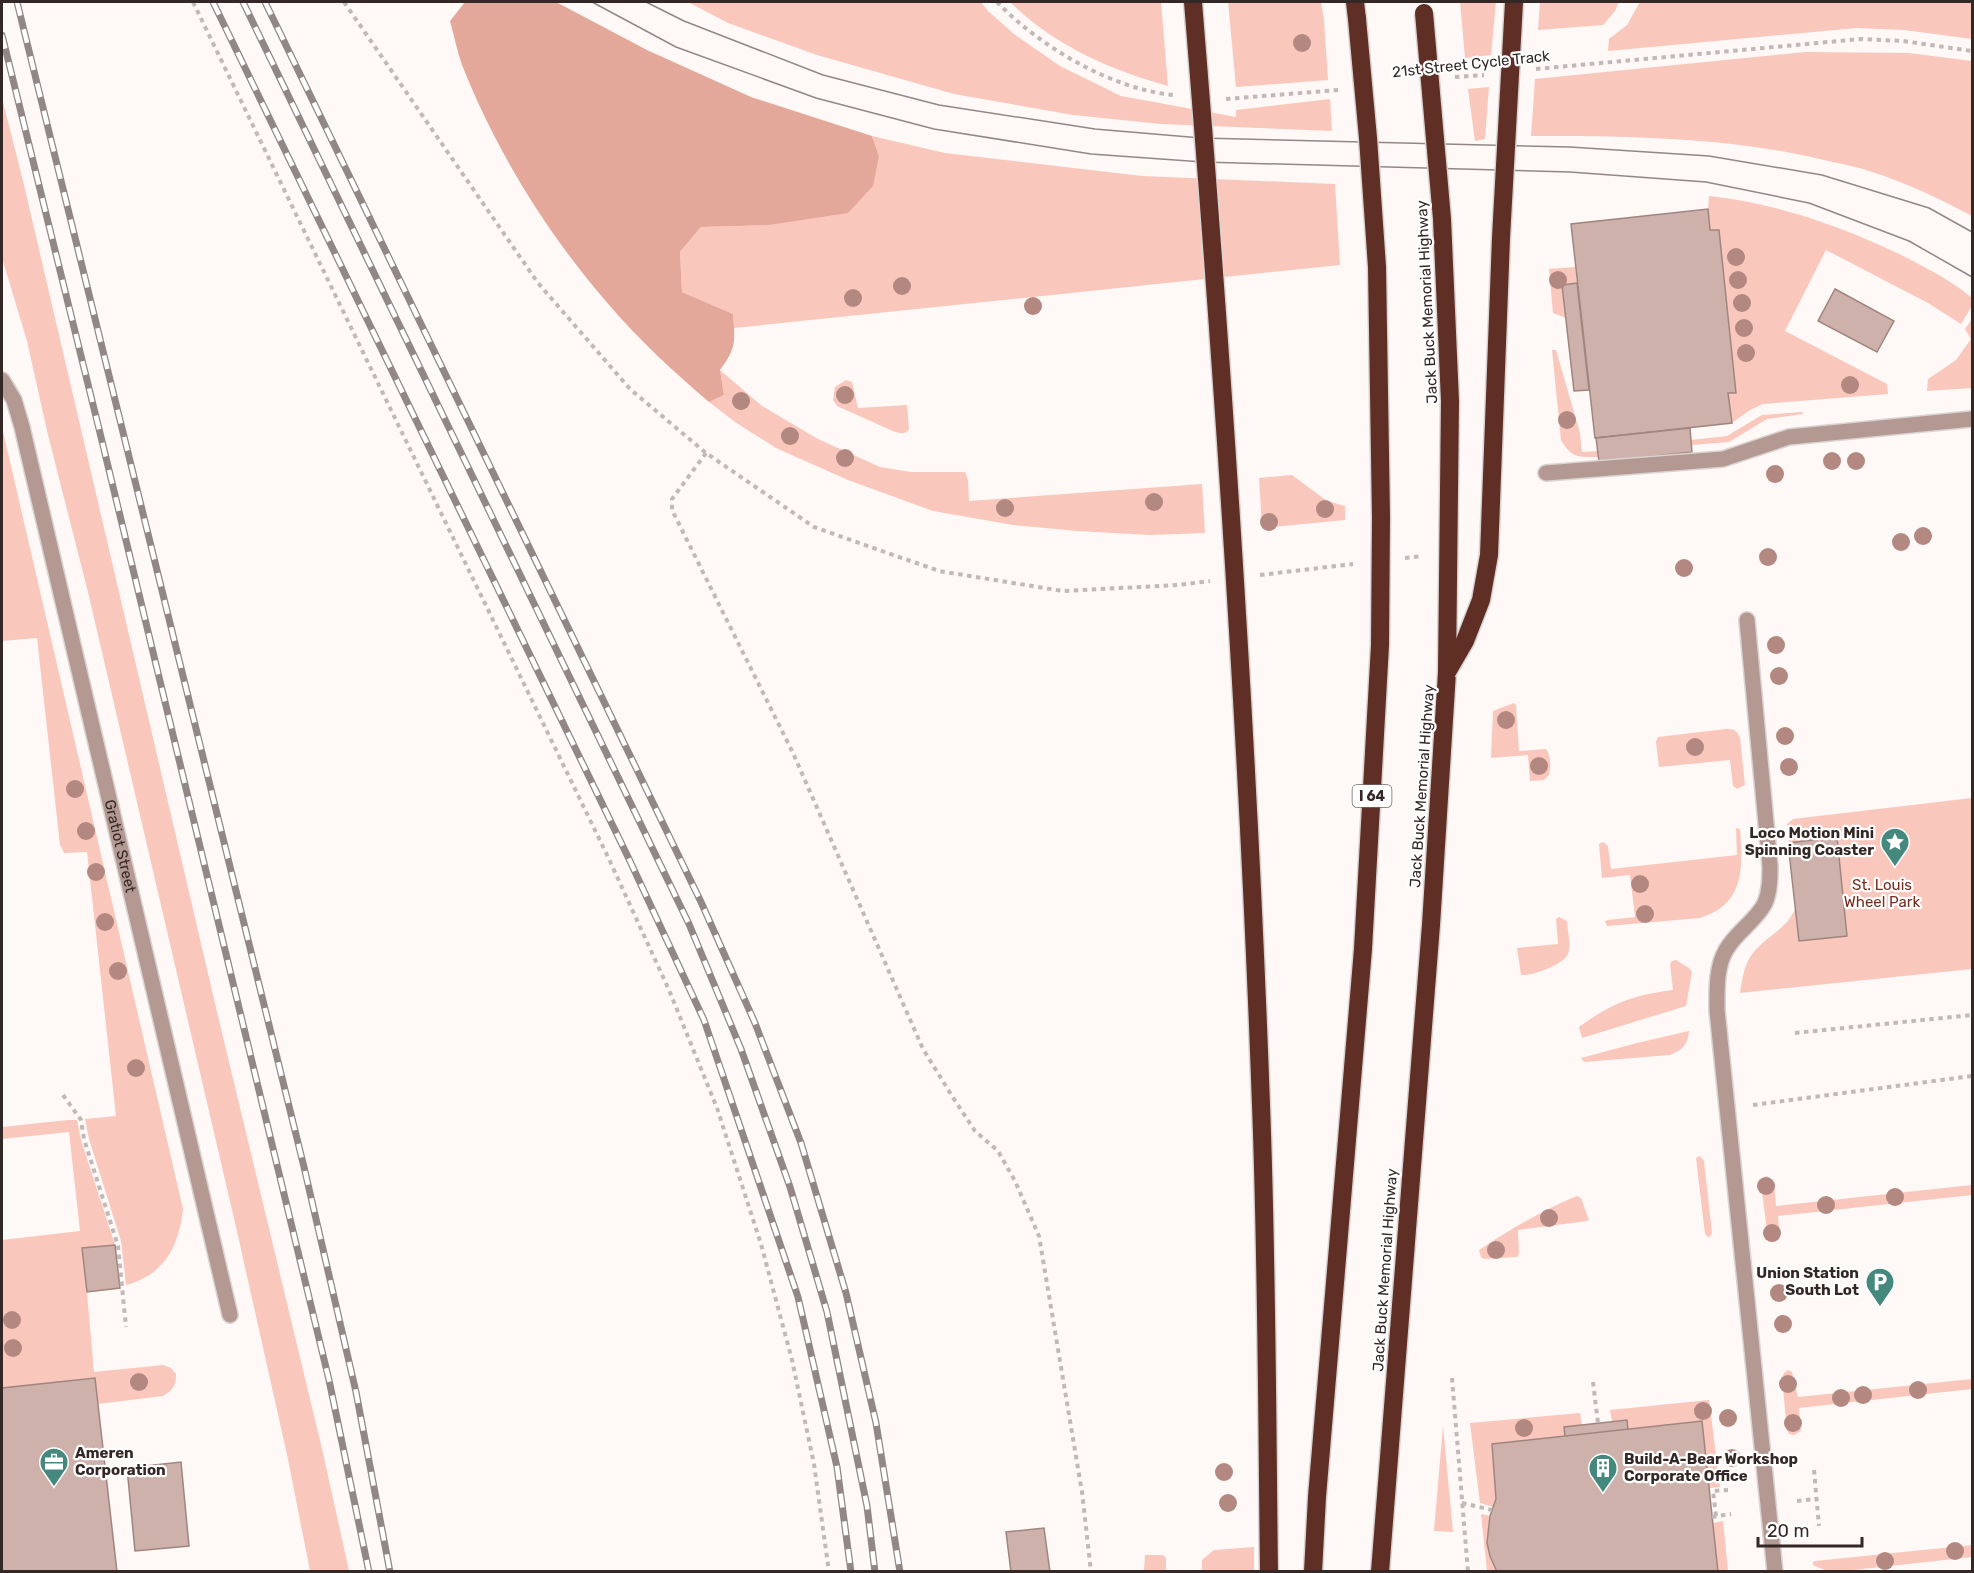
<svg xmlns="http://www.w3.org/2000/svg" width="1974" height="1573" viewBox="0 0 1974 1573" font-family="Rubik,sans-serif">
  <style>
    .green { fill: #fac7bc }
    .forest { fill: #e4a89a }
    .building { fill: #ceb1aa; stroke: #a0857f; stroke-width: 1.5 }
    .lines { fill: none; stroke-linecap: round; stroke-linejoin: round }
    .lane-casing { stroke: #dad3d1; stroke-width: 18 }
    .highway-casing { stroke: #dad3d1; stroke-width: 21 }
    .path { stroke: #c1b9b7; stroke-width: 4; stroke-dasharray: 4.5 4.5; stroke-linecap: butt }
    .lane { stroke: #b49993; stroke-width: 15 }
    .highway { stroke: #5f2e24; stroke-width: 18 }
    .tram { stroke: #918886; stroke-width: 1.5 }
    .rail-casing { stroke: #918886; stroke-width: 7 }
    .rail { stroke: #fff; stroke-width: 4.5; stroke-dasharray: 14; stroke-linecap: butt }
    .highway-bridge-casing { stroke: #dad3d1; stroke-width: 21; stroke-linecap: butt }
    .highway-bridge { stroke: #5f2e24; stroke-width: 18 }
    .tree { fill: #b28880 }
    .labels { text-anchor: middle; stroke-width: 4.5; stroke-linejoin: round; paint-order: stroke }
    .shield { fill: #fff; stroke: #716867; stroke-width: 1.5 }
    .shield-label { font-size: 14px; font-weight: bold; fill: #342826 }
    .street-label { font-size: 15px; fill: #342826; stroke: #fff }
    .poi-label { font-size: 15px; font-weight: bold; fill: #342826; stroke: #fff; text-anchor: end }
    .park-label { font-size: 15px; fill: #742d1f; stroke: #fff }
  </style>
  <rect width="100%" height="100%" fill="#fef8f6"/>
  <g class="green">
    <polygon points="688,2 981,2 988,11 1014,34 1060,66 1121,96 1236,117 1236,110 1330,99 1332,131 1161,124 1073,115 954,94 817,55 728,23"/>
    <path d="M1010,2H1161L1168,86C1110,70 1053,45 1010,2Z"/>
    <polygon points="1228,2 1321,2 1324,20 1328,80 1236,87"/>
    <polygon points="1460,2 1496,2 1491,55 1465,58"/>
    <polygon points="1540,2 1619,2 1615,11 1603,25 1538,30"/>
    <polygon points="1640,2 1972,2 1972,39 1904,30 1857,28 1608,51 1609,39 1627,25"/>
    <path d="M1806,52L1909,53L1972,61V216C1940,199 1907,183 1872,172C1858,167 1842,164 1828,161C1731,137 1630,136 1531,136L1535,79Z"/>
    <polygon points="1489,87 1485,139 1475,141 1468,89"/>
    <polygon points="2,98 24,185 217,1012 323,1453 349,1571 310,1571 288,1459 236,1227 88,592 48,435 27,341 2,258"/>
    <polygon points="872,136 945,153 1142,176 1335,184 1340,265 734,328 733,314 682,292 680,252 701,227 769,225 879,156"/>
    <path d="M1709,196C1775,203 1837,225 1897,253C1923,266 1951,280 1972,298V306L1961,324L1928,303L1826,250L1785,331L1887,384L1888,394L1763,404L1750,410L1732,423L1728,393H1736L1719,230H1710L1708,209Z"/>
    <polygon points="1575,267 1577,283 1562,285 1566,318 1553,313 1549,269"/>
    <polygon points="1972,319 1972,388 1927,391 1928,379 1956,360 1971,339 1965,329"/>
    <path d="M1552,350H1556L1580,433L1582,452L1598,451L1599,457C1579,457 1572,459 1561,440Z"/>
    <polygon points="720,370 762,406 818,439 880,467 911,472 965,472 968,480 969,501 1202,484 1205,533 1150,535 1077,531 1013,525 933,511 848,480 776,448 735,422 709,402 724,395"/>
    <path d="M846,380L852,382L858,408L907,405L909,429C906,435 900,433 895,432L837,406L833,400L835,387Z"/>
    <polygon points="1802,412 1803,414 1767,419 1729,442 1692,445 1691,440 1727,436 1762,415"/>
    <path d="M2,427L183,1209C179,1247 164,1275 126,1285L121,1241L89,1139L85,1119L116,1116L87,852L64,853L60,845L37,638L2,641Z"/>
    <polygon points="1292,475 1327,501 1345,506 1345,520 1262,528 1259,478"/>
    <path d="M1514,703L1516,705L1519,751L1546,749C1551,756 1551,767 1549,775L1544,780L1530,781L1528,755L1491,758L1493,711Z"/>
    <path d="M1726,729C1734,729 1737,730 1740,738L1745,785L1737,789L1733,786L1730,760L1659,767L1656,742L1658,737Z"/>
    <path d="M1972,798V969L1740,993C1742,980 1744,964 1753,953C1766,936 1787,929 1795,909L1787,824L1793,819Z"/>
    <path d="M1736,828L1740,829C1743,868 1745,904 1700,918L1607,926L1605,921L1608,920L1635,917L1630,875L1602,878L1599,844L1603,842L1608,846L1611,869L1737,855Z"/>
    <path d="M1559,917L1567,921C1567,930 1572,945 1568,954C1563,965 1532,976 1521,975L1517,948L1558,944L1556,919Z"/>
    <path d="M1676,960L1689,968L1692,972L1686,1006L1582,1038L1579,1027C1612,1003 1633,995 1673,990L1670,964L1672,961Z"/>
    <path d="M1689,1031C1688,1045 1682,1050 1670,1055L1584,1062L1581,1058L1637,1043Z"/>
    <path d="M68,1120H77L81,1140L115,1245L83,1248L94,1372L163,1365L171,1368L176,1374C176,1386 173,1390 163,1396L98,1404L95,1378L2,1388V1240L80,1231L69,1132L2,1139V1127Z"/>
    <polygon points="1700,1156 1704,1161 1712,1233 1709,1238 1705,1234 1696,1158"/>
    <path d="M1767,1176L1774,1182L1776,1206L1972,1185V1195L1778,1216C1778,1226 1785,1244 1770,1242L1768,1239L1761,1183L1763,1178Z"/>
    <path d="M1577,1196L1581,1198L1589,1220L1587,1221L1518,1230L1519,1254L1517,1257L1484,1259L1481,1257L1479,1250C1511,1229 1543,1210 1577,1196Z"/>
    <polygon points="1788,1370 1792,1372 1798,1397 1972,1379 1972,1389 1799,1408 1801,1431 1794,1435 1789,1434 1787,1430 1782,1378 1784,1373"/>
    <polygon points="1709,1400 1720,1487 1709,1488 1702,1422 1628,1430 1612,1422 1610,1410"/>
    <polygon points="1580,1413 1582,1425 1565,1437 1496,1499 1493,1507 1480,1503 1470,1423"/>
    <polygon points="1443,1426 1453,1532 1434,1531"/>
    <path d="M1481,1514L1490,1516C1486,1538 1488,1552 1497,1571H1487Z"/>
    <polygon points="1723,1521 1728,1571 1718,1571 1713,1523"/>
    <polygon points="1972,1545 1972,1557 1844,1571 1827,1571 1813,1565 1813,1562 1815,1561"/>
    <polygon points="1254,1547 1254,1571 1202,1571 1202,1560 1214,1550"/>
    <polygon points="1145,1555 1163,1555 1166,1558 1166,1571 1144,1571"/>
  </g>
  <path class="forest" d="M465,2H556L647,50L751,97L872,136L879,156L873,186L848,213L769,225L701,227L680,252L682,292L733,314C735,341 737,347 720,370L724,395L709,402C674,372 640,341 610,306C548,235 497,153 462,65C457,51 454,35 450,21Z"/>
  <g class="building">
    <polygon points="1708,209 1710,230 1719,230 1736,393 1728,393 1732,423 1595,438 1571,224"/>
    <polygon points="1577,283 1589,390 1574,391 1562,285"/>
    <polygon points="1835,289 1894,321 1877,352 1818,321"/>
    <polygon points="1690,428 1692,452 1599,462 1596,438"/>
    <polygon points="1837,837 1847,936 1799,941 1788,843"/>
    <polygon points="115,1245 120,1288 87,1292 82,1248"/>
    <polygon points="95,1378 117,1572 2,1572 2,1388"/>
    <polygon points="1627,1420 1628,1430 1565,1437 1564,1427"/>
    <polygon points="1702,1421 1718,1572 1497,1572 1490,1556 1487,1543 1490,1516 1496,1499 1492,1444"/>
    <polygon points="181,1462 189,1546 135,1551 127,1468"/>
    <polygon points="1044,1528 1050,1572 1011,1572 1006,1532"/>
  </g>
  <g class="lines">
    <g class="lane-casing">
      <g id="lane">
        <path id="s1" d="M2,380L14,400L22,427L230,1315"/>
        <polyline points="1546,473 1723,459 1789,437 1972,419"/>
        <path d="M1747,620L1770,866C1770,878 1770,891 1765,903C1756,921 1736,932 1726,950C1716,967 1717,990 1717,1010L1775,1572"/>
      </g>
    </g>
    <g class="highway-casing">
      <g id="highway">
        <polyline points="1355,2 1357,19"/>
        <polyline points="1380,1572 1431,925 1447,672"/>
      </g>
    </g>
    <g class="path">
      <polyline points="193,2 608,857 669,990 717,1108 761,1244 792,1360 814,1464 829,1572"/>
      <polyline points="344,2 538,283 630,389 706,453 814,527 939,571 1063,591 1178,585 1210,581"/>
      <path d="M997,2C1039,46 1111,89 1173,95"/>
      <polyline points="1536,69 1861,39 1903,41 1972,51"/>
      <polyline points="1455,77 1484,75"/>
      <polyline points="1226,99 1338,90"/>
      <polyline points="706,453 672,499 672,510 793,753 923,1049 952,1096 975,1131 998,1151 1015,1181 1039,1236 1082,1492 1091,1572"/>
      <polyline points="1405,558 1422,556"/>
      <polyline points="1260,575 1353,564"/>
      <polyline points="1795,1033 1972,1015"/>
      <polyline points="63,1095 81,1120 84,1139 118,1246 126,1327"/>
      <polyline points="1753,1105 1972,1076"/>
      <polyline points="1452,1378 1468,1572"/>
      <polyline points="1593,1382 1598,1423"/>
      <polyline points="1814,1470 1819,1526"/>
      <polyline points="1797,1501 1816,1499"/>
      <polyline points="1462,1503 1492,1510"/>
      <polyline points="1716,1516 1713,1491 1728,1490"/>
      <polyline points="1712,1517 1731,1514"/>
    </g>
    <use href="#lane" class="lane"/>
    <use href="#highway" class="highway"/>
    <g class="tram">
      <polyline points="592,2 676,47 816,98 934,129 1091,154 1203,162 1570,172 1706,182 1809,203 1909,241 1972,277"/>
      <polyline points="646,2 684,21 823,75 939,105 1095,129 1201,138 1570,147 1709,156 1822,175 1929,208 1972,232"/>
    </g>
    <g class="rail-casing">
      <g id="rail">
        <polyline points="17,2 304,1167 356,1392 390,1572"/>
        <polyline points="213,2 629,859 704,1020 798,1297 837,1467 851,1572"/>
        <polyline points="243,2 689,924 741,1049 790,1187 827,1312 867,1506 875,1572"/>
        <polyline points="265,2 701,902 755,1023 801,1143 846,1293 876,1423 900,1572"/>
        <polyline points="2,35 101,437 329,1380 369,1572"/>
      </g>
    </g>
    <use href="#rail" class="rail"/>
    <g class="highway-bridge-casing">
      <g id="highway-bridge">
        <path d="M1193,2C1223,369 1248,737 1261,1105C1267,1261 1267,1416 1269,1572"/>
        <polyline points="1424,13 1442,219 1450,401 1447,670"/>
        <polyline points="1447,672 1465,641 1481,600 1489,555 1501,238 1514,2"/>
        <polyline points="1313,1572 1317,1497 1363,949 1380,645 1381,517 1377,267 1368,138 1357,19"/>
      </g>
    </g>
    <use href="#highway-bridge" class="highway-bridge"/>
  </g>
  <g class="tree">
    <circle cx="1302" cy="43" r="9"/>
    <circle cx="1736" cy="257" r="9"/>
    <circle cx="1558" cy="280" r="9"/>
    <circle cx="1738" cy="280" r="9"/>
    <circle cx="902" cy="286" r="9"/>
    <circle cx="853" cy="298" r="9"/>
    <circle cx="1742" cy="303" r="9"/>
    <circle cx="1033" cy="306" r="9"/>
    <circle cx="1744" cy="328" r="9"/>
    <circle cx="1746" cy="353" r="9"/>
    <circle cx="1850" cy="385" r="9"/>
    <circle cx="845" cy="395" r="9"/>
    <circle cx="741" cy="401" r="9"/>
    <circle cx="1567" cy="420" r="9"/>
    <circle cx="790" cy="436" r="9"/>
    <circle cx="845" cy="458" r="9"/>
    <circle cx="1832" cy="461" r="9"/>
    <circle cx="1856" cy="461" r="9"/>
    <circle cx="1775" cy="474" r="9"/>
    <circle cx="1154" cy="502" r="9"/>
    <circle cx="1005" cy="508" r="9"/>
    <circle cx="1325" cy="509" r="9"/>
    <circle cx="1269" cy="522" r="9"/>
    <circle cx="1923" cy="536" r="9"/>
    <circle cx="1901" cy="542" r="9"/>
    <circle cx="1768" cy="557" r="9"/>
    <circle cx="1684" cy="568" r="9"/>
    <circle cx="1776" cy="645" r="9"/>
    <circle cx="1779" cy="676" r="9"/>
    <circle cx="1506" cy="720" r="9"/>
    <circle cx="1785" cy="736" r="9"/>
    <circle cx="1695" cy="747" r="9"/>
    <circle cx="1539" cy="766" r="9"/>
    <circle cx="1789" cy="767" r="9"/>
    <circle cx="75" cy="789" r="9"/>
    <circle cx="86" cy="831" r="9"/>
    <circle cx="96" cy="872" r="9"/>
    <circle cx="1640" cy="884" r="9"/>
    <circle cx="1645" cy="914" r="9"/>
    <circle cx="105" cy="922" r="9"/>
    <circle cx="118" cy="971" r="9"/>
    <circle cx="136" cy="1068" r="9"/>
    <circle cx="1766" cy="1186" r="9"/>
    <circle cx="1895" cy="1197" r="9"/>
    <circle cx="1826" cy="1205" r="9"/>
    <circle cx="1549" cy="1218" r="9"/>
    <circle cx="1772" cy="1233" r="9"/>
    <circle cx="1496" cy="1250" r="9"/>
    <circle cx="1779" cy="1293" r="9"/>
    <circle cx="12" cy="1320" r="9"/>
    <circle cx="1783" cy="1324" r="9"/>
    <circle cx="13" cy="1348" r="9"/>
    <circle cx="139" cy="1382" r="9"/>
    <circle cx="1788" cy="1384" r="9"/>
    <circle cx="1918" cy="1390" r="9"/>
    <circle cx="1863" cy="1395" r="9"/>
    <circle cx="1841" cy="1398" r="9"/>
    <circle cx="1703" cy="1411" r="9"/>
    <circle cx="1728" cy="1418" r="9"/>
    <circle cx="1793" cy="1423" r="9"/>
    <circle cx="1524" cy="1428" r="9"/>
    <circle cx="1732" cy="1458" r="9"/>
    <circle cx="1224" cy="1472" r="9"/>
    <circle cx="1228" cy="1503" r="9"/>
    <circle cx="1955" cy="1551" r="9"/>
    <circle cx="1885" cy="1561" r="9"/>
  </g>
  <defs>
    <g id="sight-pin" transform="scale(1.5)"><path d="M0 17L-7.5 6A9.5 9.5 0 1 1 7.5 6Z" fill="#44887e" stroke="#fff"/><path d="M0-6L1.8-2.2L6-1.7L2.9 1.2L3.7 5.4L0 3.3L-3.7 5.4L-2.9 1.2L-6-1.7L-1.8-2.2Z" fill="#fff"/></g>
    <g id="parking-pin" transform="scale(1.5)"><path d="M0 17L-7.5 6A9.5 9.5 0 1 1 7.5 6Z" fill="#44887e" stroke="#fff"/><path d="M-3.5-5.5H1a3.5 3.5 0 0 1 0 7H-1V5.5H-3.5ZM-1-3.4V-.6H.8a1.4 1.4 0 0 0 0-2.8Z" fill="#fff"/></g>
    <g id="office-pin" transform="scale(1.5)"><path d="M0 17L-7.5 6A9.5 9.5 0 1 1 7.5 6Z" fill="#44887e" stroke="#fff"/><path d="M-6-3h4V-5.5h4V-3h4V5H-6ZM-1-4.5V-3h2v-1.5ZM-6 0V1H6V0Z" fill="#fff"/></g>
    <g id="building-pin" transform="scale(1.5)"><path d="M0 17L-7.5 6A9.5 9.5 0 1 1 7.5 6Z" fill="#44887e" stroke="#fff"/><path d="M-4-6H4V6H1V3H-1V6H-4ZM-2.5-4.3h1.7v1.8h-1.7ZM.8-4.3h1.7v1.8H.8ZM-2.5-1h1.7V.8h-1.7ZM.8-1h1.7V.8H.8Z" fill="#fff"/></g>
  </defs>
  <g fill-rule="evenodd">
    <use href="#sight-pin" x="1895" y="842"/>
    <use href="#parking-pin" x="1880" y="1282"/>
    <use href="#office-pin" x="54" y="1462"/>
    <use href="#building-pin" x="1603" y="1468"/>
  </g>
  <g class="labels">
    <rect class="shield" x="1352.5" y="785" width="39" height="22" rx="4.5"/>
    <g class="shield-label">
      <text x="1372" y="801">I 64</text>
    </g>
    <g class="street-label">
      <text transform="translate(1471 64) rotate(-6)" y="5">21st Street Cycle Track</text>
      <text transform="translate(1427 302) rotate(-93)" y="5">Jack Buck Memorial Highway</text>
      <text transform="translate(1422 786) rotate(-86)" y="5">Jack Buck Memorial Highway</text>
      <text dy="5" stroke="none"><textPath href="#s1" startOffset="482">Gratiot Street</textPath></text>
      <text transform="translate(1385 1270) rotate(-86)" y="5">Jack Buck Memorial Highway</text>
    </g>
    <g class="poi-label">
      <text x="1874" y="838">Loco Motion Mini<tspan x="1874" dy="17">Spinning Coaster</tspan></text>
      <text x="1859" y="1278">Union Station<tspan x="1859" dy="17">South Lot</tspan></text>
      <text x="75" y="1458" text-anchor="start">Ameren<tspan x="75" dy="17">Corporation</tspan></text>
      <text x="1624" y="1464" text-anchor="start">Build-A-Bear Workshop<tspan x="1624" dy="17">Corporate Office</tspan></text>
    </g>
    <g class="park-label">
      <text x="1882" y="890">St. Louis<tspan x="1882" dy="17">Wheel Park</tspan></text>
    </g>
  </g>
  <rect width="1974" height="1573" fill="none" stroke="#342826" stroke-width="6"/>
  <path d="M1758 1537v9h104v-9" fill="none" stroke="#342826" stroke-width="3"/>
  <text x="1767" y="1537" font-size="18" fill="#342826" stroke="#ffffff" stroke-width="4.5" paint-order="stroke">20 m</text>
</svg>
